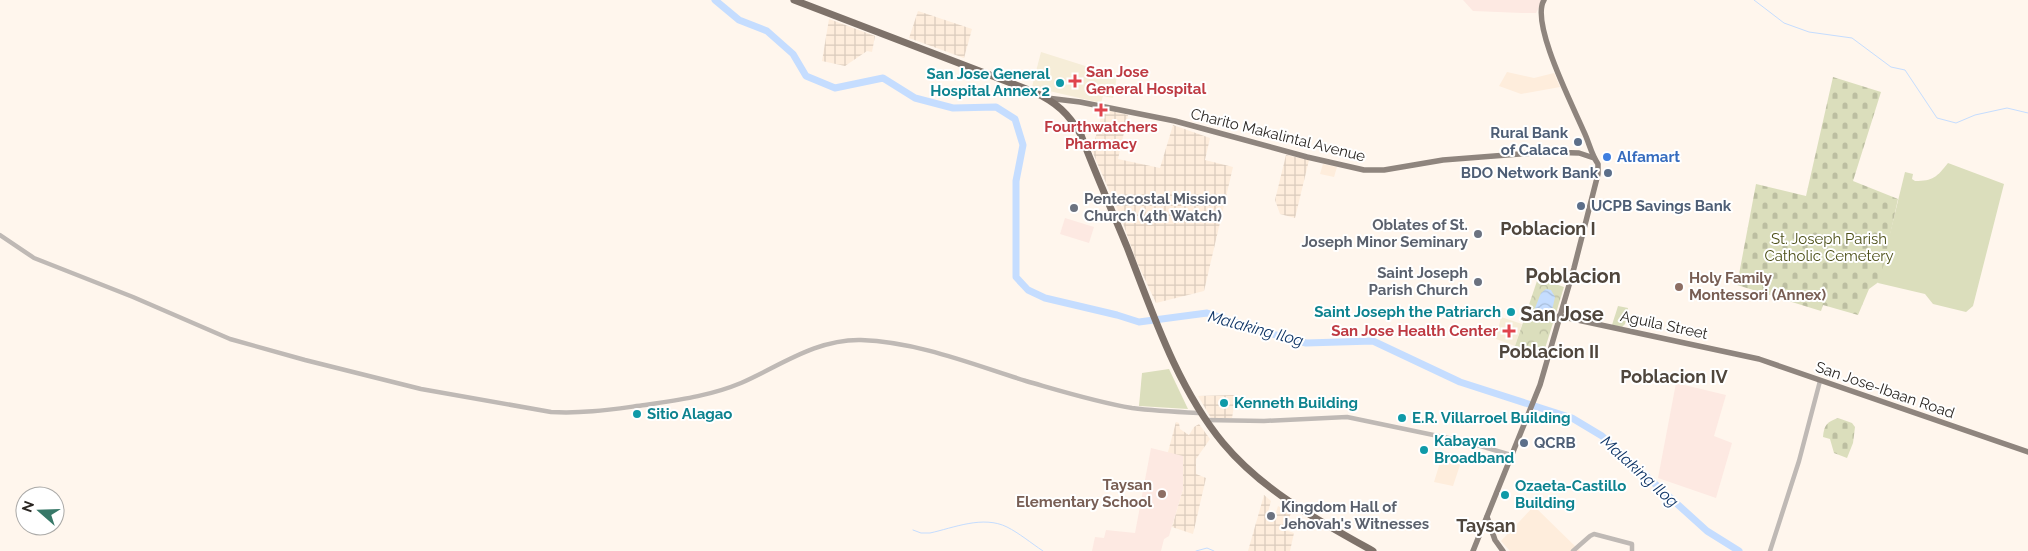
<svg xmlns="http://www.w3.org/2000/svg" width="2028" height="551" viewBox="0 0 2028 551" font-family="Raleway,sans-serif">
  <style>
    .built { fill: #feeddc }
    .industrial { fill: url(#industrial-grid) }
    .education { fill: #fde9e2 }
    .medical { fill: #f6edd8 }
    .grass { fill: #dbdebc }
    .cemetery { fill: url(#cemetery-stones) }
    .park { fill: url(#park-crowns) }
    .water { fill: url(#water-waves) }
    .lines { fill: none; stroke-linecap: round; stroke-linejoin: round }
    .stream { stroke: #c5ddff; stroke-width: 1 }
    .river { stroke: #c5ddff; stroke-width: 7 }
    .minor { stroke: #bfb9b5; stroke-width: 4.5 }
    .major { stroke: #8f857e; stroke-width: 5.5 }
    .highway { stroke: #7e726a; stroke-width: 7 }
    .health-dot { fill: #e0444e; stroke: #fff; stroke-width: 2 }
    .culture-dot { fill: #0f9aa8; stroke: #fff; stroke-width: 2 }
    .service-dot { fill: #5c6f8a; stroke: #fff; stroke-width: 2 }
    .shop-dot { fill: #3f7fe0; stroke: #fff; stroke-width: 2 }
    .worship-dot { fill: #6b7280; stroke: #fff; stroke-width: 2 }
    .education-dot { fill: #8d6e63; stroke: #fff; stroke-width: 2 }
    .labels { text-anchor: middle; stroke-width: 4; stroke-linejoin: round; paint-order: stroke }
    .health-label { font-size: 15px; font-weight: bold; fill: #be3a42; stroke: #fff; text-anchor: start }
    .culture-label { font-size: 15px; font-weight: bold; fill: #0d838f; stroke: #fff; text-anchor: start }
    .service-label { font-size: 15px; font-weight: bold; fill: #4e5e75; stroke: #fff; text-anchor: end }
    .street-label { font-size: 15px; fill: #2b2723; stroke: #fff }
    .shop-label { font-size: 15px; font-weight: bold; fill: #366cbe; stroke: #fff; text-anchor: start }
    .worship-label { font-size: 15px; font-weight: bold; fill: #5b616d; stroke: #fff; text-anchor: start }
    .park-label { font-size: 15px; fill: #4d5018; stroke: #fff }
    .education-label { font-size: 15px; font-weight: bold; fill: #785e54; stroke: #fff; text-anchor: start }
    .water-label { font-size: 16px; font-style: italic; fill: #103667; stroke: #fff }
    .quarter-label { font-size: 18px; font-weight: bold; fill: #4f463d; stroke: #fff }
    .district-label { font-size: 20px; font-weight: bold; fill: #4f463d; stroke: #fff }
  </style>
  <defs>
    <pattern id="industrial-grid" width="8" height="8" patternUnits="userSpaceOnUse" patternTransform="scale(1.25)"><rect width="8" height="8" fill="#feeddc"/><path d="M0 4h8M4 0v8" fill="none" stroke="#dacbbc"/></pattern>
    <pattern id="cemetery-stones" width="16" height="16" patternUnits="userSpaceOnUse" patternTransform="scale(1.25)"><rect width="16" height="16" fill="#dbdebc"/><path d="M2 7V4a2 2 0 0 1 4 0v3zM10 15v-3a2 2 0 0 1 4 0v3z" fill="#bcbea1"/></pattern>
    <pattern id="park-crowns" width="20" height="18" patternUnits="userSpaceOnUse" patternTransform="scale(1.25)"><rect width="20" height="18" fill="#dbdebc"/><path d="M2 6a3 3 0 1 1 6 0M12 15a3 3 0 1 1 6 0" fill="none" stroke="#bcbea1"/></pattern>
    <pattern id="water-waves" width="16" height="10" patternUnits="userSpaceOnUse" patternTransform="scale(1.25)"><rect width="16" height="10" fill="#c5ddff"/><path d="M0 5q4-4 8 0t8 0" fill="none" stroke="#a9beda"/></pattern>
  </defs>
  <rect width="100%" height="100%" fill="#fff6ed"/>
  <g class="built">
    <polygon points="1507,72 1534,78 1554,73 1560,87 1521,94 1499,86"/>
    <polygon points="1323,164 1337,167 1334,177 1320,174"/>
    <polygon points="1442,456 1461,462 1453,486 1434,482"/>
    <polygon points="1534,506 1580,551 1510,551 1501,541"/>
  </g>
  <g class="industrial">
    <polygon points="918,11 972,29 964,58 909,38"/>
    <polygon points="829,19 875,36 872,52 867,51 845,66 822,61"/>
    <polygon points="1107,110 1128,115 1118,159 1160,168 1173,125 1210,138 1205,160 1233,167 1204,291 1156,303 1136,260 1120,215 1092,151 1102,113 1107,114"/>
    <polygon points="1286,155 1309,160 1295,218 1280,214 1275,200"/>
    <polygon points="1236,395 1232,418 1211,418 1198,396"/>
    <polygon points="1176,422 1179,423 1180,429 1189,435 1194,427 1199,424 1210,439 1196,459 1196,474 1206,478 1193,534 1172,527 1183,489 1168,452"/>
    <polygon points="1264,495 1271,501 1266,520 1273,522 1278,506 1291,513 1285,530 1294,533 1290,551 1248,551"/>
  </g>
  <g class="education">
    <polygon points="1463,0 1543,0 1536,13 1522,13 1473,11"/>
    <polygon points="1065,218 1094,227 1089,243 1060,234"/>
    <polygon points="1676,383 1726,395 1714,436 1732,443 1716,498 1658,478"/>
    <polygon points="1151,448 1183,456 1183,489 1169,536 1164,539 1161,551 1092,551 1095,537 1104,538 1106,530 1135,533"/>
  </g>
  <g class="medical">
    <polygon points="1041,52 1117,76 1113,98 1103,96 1101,103 1032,87"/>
    <polygon points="1501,317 1522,324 1515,346 1496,339"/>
  </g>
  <g class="grass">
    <path d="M1948,163L2004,184L1973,306L1966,312L1933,304L1925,294L1878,283L1905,172L1913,174L1912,179L1915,181C1933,181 1937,177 1948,163Z"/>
    <polygon points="1618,306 1628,308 1625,324 1622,327 1612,325"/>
    <polygon points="1169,369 1188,409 1139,406 1142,373"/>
  </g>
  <g class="cemetery">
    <polygon points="1833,77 1881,92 1853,181 1898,199 1880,281 1869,289 1858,315 1823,305 1821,311 1737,285 1756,184 1806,196"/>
    <path d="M1838,418L1852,423L1855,427L1853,443L1847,458L1834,453L1830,439L1823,437C1824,425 1827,422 1838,418Z"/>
  </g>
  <polygon class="park" points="1538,278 1564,287 1544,352 1515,346"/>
  <polygon class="water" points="1546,289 1551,290 1555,297 1551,315 1548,318 1537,312 1535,308 1541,293"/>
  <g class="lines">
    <g class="stream">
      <polyline points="1754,0 1784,23 1809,32 1852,38 1891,67 1905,70 1937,118 1956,123 1975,115 2007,108 2028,113"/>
      <path d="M913,530L921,533H930C953,528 983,515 1007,527C1019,533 1031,543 1043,551"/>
      <polyline points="1196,551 1207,548 1214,551"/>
    </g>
    <polyline class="river" points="715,0 739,20 767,31 793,54 806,76 835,88 883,78 915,98 953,108 996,107 1015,119 1023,145 1016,181 1016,277 1028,290 1045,298 1117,315 1139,322 1207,313 1265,332 1306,343 1373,341 1460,382 1572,418 1602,436 1707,531 1739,551"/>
    <g class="minor">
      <path d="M0,235L34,258L133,297L230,339L305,360L421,389L551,412C584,414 614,409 645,405C678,400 710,396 741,383C780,366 816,339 861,340C918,342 972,364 1026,381C1061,391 1096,402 1132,408C1155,411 1178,412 1200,413"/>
      <polyline points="1205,420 1264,421 1347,417 1467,442 1511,455"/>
      <polyline points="1573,551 1590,536 1594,534 1632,544 1632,551"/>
      <polyline points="1770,551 1799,461 1820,381"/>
    </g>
    <g class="major">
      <polyline points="1047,98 1080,102 1175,121 1307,157 1364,170 1384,170 1443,160 1545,152 1579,153 1594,158"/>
      <polyline points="1559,316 1759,359 2028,452"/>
      <polyline points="1487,517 1495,540 1503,551"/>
      <path d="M1473,551L1540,385L1574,268L1598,174V164C1591,154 1589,142 1584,132C1573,106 1530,23 1544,0"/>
    </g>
    <path class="highway" d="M794,0L1034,92C1056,102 1069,114 1081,135C1095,173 1112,210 1127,247C1153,314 1177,387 1223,443C1263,491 1319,521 1373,551"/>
  </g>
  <g class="health-dot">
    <path d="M1072.5 73.5h5v5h5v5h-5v5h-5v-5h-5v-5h5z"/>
    <path d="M1098.5 102.5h5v5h5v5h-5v5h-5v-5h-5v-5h5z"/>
    <path d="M1506.5 323.5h5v5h5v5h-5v5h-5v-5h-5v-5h5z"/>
  </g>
  <g class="culture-dot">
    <circle cx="1060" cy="83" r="5"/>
    <circle cx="1511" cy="312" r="5"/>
    <circle cx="1224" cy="403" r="5"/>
    <circle cx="637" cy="414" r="5"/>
    <circle cx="1402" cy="418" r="5"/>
    <circle cx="1424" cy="450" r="5"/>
    <circle cx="1505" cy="495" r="5"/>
  </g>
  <g class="service-dot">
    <circle cx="1578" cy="142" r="5"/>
    <circle cx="1608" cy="173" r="5"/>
    <circle cx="1581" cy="206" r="5"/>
    <circle cx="1524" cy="443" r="5"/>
  </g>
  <circle class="shop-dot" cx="1607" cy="157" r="5"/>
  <g class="worship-dot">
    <circle cx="1074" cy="208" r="5"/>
    <circle cx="1478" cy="234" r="5"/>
    <circle cx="1478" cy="282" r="5"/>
    <circle cx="1271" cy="516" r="5"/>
  </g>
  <g class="education-dot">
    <circle cx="1679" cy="287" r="5"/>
    <circle cx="1162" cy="494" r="5"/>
  </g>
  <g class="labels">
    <g class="health-label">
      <text x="1086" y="77">San Jose<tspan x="1086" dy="17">General Hospital</tspan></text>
      <text x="1101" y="132" text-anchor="middle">Fourthwatchers<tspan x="1101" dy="17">Pharmacy</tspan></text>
      <text x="1498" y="336" text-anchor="end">San Jose Health Center</text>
    </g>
    <g class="culture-label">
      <text x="1050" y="79" text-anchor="end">San Jose General<tspan x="1050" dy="17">Hospital Annex 2</tspan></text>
      <text x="1501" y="317" text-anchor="end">Saint Joseph the Patriarch</text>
      <text x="1234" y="408">Kenneth Building</text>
      <text x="647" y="419">Sitio Alagao</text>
      <text x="1412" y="423">E.R. Villarroel Building</text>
      <text x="1434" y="446">Kabayan<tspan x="1434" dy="17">Broadband</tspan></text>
      <text x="1515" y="491">Ozaeta-Castillo<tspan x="1515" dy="17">Building</tspan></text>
    </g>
    <g class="service-label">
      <text x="1568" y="138">Rural Bank<tspan x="1568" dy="17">of Calaca</tspan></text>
      <text x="1598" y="178">BDO Network Bank</text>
      <text x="1591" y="211" text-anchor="start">UCPB Savings Bank</text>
      <text x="1534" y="448" text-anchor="start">QCRB</text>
    </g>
    <g class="street-label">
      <text transform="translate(1278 135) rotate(14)" y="5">Charito Makalintal Avenue</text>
      <text transform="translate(1664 325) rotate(12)" y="5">Aguila Street</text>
      <text transform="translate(1885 390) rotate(19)" y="5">San Jose-Ibaan Road</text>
    </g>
    <g class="shop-label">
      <text x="1617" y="162">Alfamart</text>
    </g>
    <g class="worship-label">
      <text x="1084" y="204">Pentecostal Mission<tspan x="1084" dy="17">Church (4th Watch)</tspan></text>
      <text x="1468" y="230" text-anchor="end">Oblates of St.<tspan x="1468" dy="17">Joseph Minor Seminary</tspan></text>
      <text x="1468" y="278" text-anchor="end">Saint Joseph<tspan x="1468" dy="17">Parish Church</tspan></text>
      <text x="1281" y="512">Kingdom Hall of<tspan x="1281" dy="17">Jehovah's Witnesses</tspan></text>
    </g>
    <g class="park-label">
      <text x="1829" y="244">St. Joseph Parish<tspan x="1829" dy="17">Catholic Cemetery</tspan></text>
    </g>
    <g class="education-label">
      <text x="1689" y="283">Holy Family<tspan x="1689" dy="17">Montessori (Annex)</tspan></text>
      <text x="1152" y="490" text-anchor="end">Taysan<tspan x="1152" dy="17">Elementary School</tspan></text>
    </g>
    <g class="water-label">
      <text transform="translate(1256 328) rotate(15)" y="6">Malaking Ilog</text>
      <text transform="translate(1640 471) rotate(42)" y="6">Malaking Ilog</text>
    </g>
    <g class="quarter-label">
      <text x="1548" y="235">Poblacion I</text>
      <text x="1549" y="358">Poblacion II</text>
      <text x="1674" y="383">Poblacion IV</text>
      <text x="1486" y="532">Taysan</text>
    </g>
    <g class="district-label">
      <text x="1573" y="283">Poblacion</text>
      <text x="1562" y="321">San Jose</text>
    </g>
  </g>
  <g transform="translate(40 511) rotate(290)"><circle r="24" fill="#ffffff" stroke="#aaa9a7"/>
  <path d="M0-4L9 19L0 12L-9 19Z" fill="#377868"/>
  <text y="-8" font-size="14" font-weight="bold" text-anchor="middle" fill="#2b2723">N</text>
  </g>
</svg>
